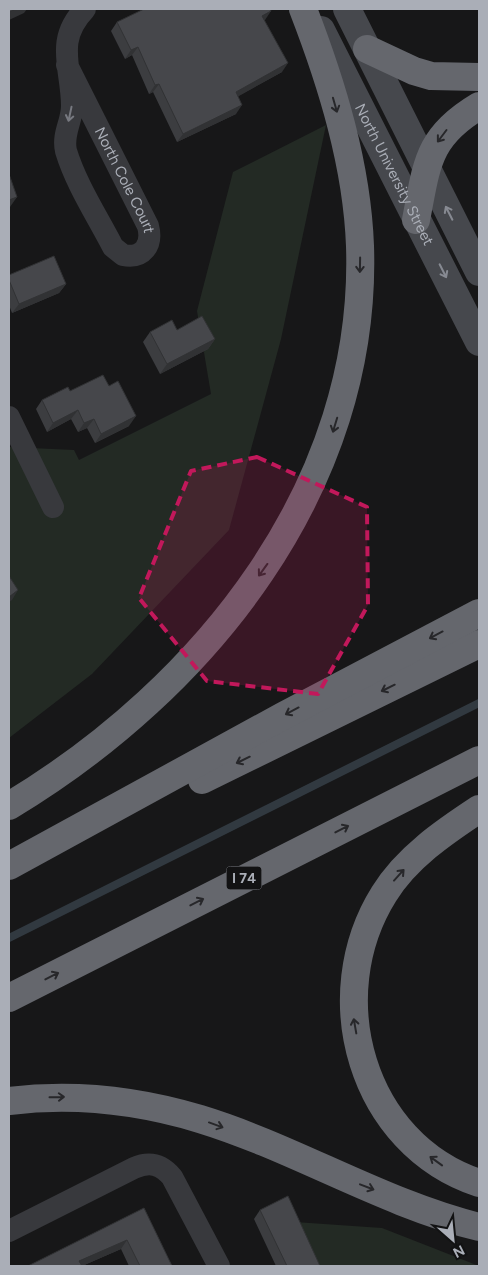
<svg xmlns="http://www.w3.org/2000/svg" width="488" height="1275" viewBox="0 0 488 1275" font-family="Figtree,sans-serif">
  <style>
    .green { fill: #232a24 }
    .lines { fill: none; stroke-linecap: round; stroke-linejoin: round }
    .stream { stroke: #313940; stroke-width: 8 }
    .minor { stroke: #38393d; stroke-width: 22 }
    .secondary { stroke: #46484d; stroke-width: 28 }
    .motorway { stroke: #65676d; stroke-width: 28 }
    .wall { fill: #3c3d40 }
    .shaded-wall { fill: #313234 }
    .building { fill: #46474b; stroke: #313234 }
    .oneway { stroke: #27272a }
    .oneway2 { stroke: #777980 }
    .oneway3 { stroke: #878a92 }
    .marked { fill: #c2185b; fill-opacity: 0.2; stroke: #c2185b; stroke-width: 4; stroke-dasharray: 10 6; stroke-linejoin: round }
    .labels { text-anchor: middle; stroke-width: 4; stroke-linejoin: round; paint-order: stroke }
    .shield { fill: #121213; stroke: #7c7f86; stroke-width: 1 }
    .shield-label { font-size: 14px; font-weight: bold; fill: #aaaeb7 }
    .street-label { font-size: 15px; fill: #aaaeb7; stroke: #121213 }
  </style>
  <rect width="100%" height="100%" fill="#171718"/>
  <g class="green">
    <polygon points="326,125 281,339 229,530 92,674 9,738 9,447 74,450 79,460 211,394 197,311 233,172"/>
    <polygon points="266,1220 382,1228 479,1266 314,1266"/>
  </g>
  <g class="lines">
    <polyline class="stream" points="9,938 479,703"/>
    <g class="minor">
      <path id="s1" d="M67,65L148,226C153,245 143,259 123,255L113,247C97,216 76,184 66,151C62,134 72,122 72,106C72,68 54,41 85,9"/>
      <polyline points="9,417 53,507"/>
      <path d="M9,1231L134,1168C150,1161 161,1164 172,1177L219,1266"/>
    </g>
    <g class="secondary">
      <polyline points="347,9 479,272"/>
      <path id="s2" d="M321,30L479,342"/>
    </g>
    <g class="motorway">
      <polyline points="367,49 414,71 431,76 479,77"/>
      <path d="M416,220C427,164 427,137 479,106"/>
      <polyline points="202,780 479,644"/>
      <path d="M9,806C205,688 368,486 360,246C357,165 332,84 303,9"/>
      <path d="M479,809C444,832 406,858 384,894C320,996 361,1144 479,1183"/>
      <polyline points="9,866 283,716 479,613"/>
      <polyline points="9,998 479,760"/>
      <path d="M9,1101C74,1093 137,1100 200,1119C295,1148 382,1203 479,1227"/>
    </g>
  </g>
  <g class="wall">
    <polygon points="180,9 264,20 282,72 238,96 236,114 177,142 153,92 149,94 132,55 125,59 111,31 117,22"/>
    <polygon points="9,275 66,284 59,293 12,313 9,305"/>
    <polygon points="177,330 215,339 208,349 160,374 143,342 150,332"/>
    <polygon points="70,391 129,426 95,443 87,428 78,432 71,419 47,432 36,409 42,400"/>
    <polygon points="144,1208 172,1266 129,1266 121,1249 82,1266"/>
    <polygon points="260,1210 320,1266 276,1266 254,1219"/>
  </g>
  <g class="shaded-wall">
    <polygon points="16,9 27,9 24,13 9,20 9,12"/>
    <polygon points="271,11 265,20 256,24 262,16"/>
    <polygon points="138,47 132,55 125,59 131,50"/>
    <polygon points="288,63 282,72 230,101 236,92"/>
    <polygon points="159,84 153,92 149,94 155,85"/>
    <polygon points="242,105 236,114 177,142 183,134"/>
    <polygon points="17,197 10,207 9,207 9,200"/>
    <polygon points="66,284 59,293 12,313 19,304"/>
    <polygon points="215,339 208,349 160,374 167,364"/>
    <polygon points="78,410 71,419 47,432 53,423"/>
    <polygon points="136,416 129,426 95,443 101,434"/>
    <polygon points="94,419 87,428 78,432 84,423"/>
    <polygon points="18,590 12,600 9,602 9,597"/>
    <polygon points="127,1240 121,1249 82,1266 79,1261"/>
  </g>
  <g class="building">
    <polygon points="9,9 16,9 9,12"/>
    <polygon points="144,9 270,9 271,11 262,16 288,63 236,92 242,105 183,134 159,84 155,85 138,47 131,50 117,22"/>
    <polygon points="9,174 17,197 9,200"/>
    <polygon points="54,256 66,284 19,304 9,280 9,275"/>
    <polygon points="202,316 215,339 167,364 150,332 172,320 177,330"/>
    <polygon points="103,375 109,386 118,381 136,416 101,434 94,419 84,423 78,410 53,423 42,400 68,387 70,391"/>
    <polygon points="9,576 18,590 9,597"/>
    <polygon points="288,1196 320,1266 287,1266 260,1210"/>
    <polygon points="144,1208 172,1266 140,1266 127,1240 79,1261 82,1266 28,1266"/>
  </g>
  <defs><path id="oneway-shaft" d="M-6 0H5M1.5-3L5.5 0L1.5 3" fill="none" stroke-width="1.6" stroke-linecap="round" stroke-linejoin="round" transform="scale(1.25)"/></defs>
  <g class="oneway">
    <use href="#oneway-shaft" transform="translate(335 105) rotate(74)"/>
    <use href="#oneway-shaft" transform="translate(442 136) rotate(127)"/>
    <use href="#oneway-shaft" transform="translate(360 265) rotate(91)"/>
    <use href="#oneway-shaft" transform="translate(335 425) rotate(107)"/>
    <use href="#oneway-shaft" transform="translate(263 570) rotate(126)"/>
    <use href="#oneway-shaft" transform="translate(436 635) rotate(152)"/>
    <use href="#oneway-shaft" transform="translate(388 688) rotate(154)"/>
    <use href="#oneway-shaft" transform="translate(292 711) rotate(152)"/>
    <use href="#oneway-shaft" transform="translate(243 760) rotate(154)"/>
    <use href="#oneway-shaft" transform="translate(342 829) rotate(-27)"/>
    <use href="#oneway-shaft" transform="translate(399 875) rotate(-48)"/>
    <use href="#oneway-shaft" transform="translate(197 902) rotate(-27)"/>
    <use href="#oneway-shaft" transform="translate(52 976) rotate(-27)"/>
    <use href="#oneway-shaft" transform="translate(355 1026) rotate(-100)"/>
    <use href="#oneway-shaft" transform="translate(57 1097) rotate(-1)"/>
    <use href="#oneway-shaft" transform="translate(216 1125) rotate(20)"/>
    <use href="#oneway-shaft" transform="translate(436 1161) rotate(-144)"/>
    <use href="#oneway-shaft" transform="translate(367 1187) rotate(21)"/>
  </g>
  <use class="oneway2" href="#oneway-shaft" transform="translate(70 114) rotate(102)"/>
  <g class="oneway3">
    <use href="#oneway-shaft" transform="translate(449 213) rotate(-117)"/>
    <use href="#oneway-shaft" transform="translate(443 271) rotate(63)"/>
  </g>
  <path class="marked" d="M257,457L367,507L368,605L318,694L207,681L139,598L191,471Z"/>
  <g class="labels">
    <rect class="shield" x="226.5" y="866.5" width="35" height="23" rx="4"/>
    <g class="shield-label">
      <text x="244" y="883">I 74</text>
    </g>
    <g class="street-label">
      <text dy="5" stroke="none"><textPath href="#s2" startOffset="162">North University Street</textPath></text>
      <text dy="5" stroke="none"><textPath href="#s1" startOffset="129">North Cole Court</textPath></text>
    </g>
  </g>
  <rect width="488" height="1275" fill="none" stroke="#aaaeb7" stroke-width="20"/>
  <g transform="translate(453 1240) rotate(153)" stroke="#121213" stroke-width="4" paint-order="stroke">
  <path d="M0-4L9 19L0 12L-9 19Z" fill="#aaaeb7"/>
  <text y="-8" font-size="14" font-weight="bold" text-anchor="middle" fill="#aaaeb7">N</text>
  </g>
</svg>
